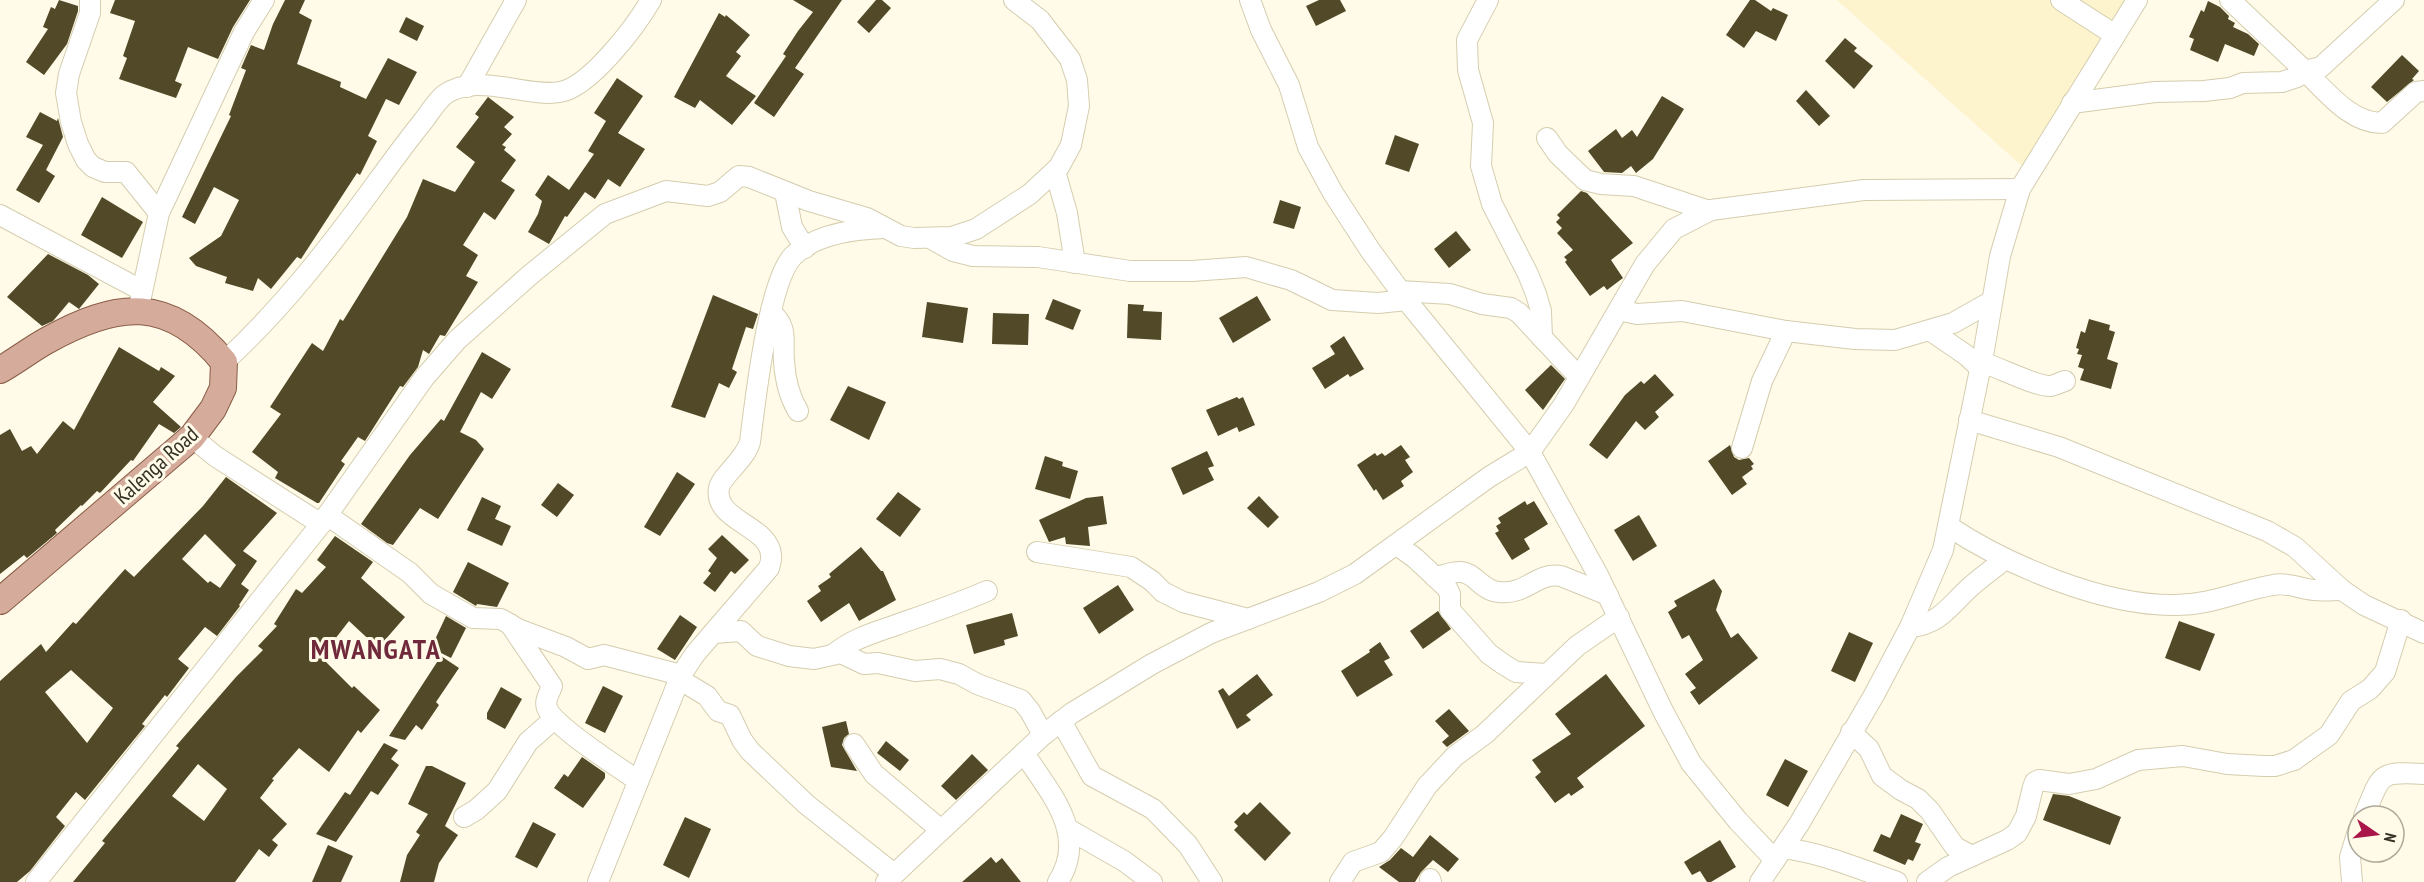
<svg xmlns="http://www.w3.org/2000/svg" width="2424" height="882" viewBox="0 0 2424 882" font-family="'PT Sans Narrow',sans-serif">
  <style>
    .built { fill: #fdf3cd }
    .building { fill: #514927; fill-rule: evenodd }
    .lines { fill: none; stroke-linecap: round; stroke-linejoin: round }
    .minor-casing { stroke: #d4cdaf; stroke-width: 22 }
    .major-casing { stroke: #8a5d47; stroke-width: 28 }
    .minor { stroke: #fff; stroke-width: 20 }
    .major { stroke: #d5ac9c; stroke-width: 26 }
    .labels { text-anchor: middle; stroke-width: 6; stroke-linejoin: round; paint-order: stroke }
    .street-label { font-size: 22px; fill: #343125; stroke: #fffbe8 }
    .district-label { font-size: 28px; font-weight: bold; letter-spacing: 1.5px; fill: #6f293a; stroke: #fffbe8 }
  </style>
  <rect width="100%" height="100%" fill="#fffbe8"/>
  <polygon class="built" points="1837,0 2136,0 2023,167"/>
  <g class="building">
    <polygon points="59,0 78,6 78,11 67,44 44,75 26,62 48,29 43,27 51,7 55,9"/>
    <polygon points="115,0 250,0 233,27 218,59 188,47 175,81 182,84 176,98 119,79 127,58 123,56 135,21 110,13"/>
    <polygon points="285,0 305,0 299,13 312,20 297,64 341,82 340,87 366,99 388,58 417,72 399,105 386,99 368,136 377,141 360,175 357,173 301,259 297,257 271,289 258,278 253,291 225,283 227,277 196,266 189,258 221,236 239,200 214,187 195,224 182,217 231,116 229,115 246,70 241,68 251,45 264,50 273,24"/>
    <polygon points="793,0 842,0 795,68 804,74 774,117 754,103 786,56 783,54 798,31 813,12"/>
    <polygon points="876,0 882,0 891,8 869,33 857,22"/>
    <polygon points="1319,0 1340,0 1346,11 1316,26 1306,6"/>
    <polygon points="1750,0 1755,0 1771,11 1773,8 1788,15 1776,41 1756,31 1744,48 1726,35"/>
    <polygon points="2208,1 2220,7 2229,16 2228,19 2235,23 2233,27 2248,34 2259,44 2254,56 2225,44 2218,62 2190,50 2194,39 2189,37 2201,10 2204,12"/>
    <polygon points="719,13 725,17 726,15 750,35 736,52 741,56 726,76 756,96 732,125 700,100 695,108 674,97"/>
    <polygon points="406,17 424,26 417,41 399,32"/>
    <polygon points="1845,38 1857,48 1854,51 1873,66 1854,89 1825,61"/>
    <polygon points="2402,55 2419,71 2412,79 2414,80 2387,102 2371,87"/>
    <polygon points="617,78 643,96 618,133 645,149 620,187 608,179 595,199 585,192 567,217 565,216 549,244 528,232 538,214 542,201 535,195 548,175 569,190 594,154 588,151 606,121 594,113"/>
    <polygon points="1806,90 1830,116 1819,126 1796,101"/>
    <polygon points="1662,96 1684,109 1653,159 1636,173 1631,166 1622,173 1604,172 1588,151 1616,129 1622,138 1632,130 1637,137"/>
    <polygon points="488,97 514,117 504,127 512,134 502,145 506,147 504,150 516,160 501,181 515,190 495,220 484,212 463,245 478,255 466,276 478,282 445,336 440,335 429,354 423,350 418,367 403,387 400,386 365,441 358,437 341,461 345,464 319,503 317,503 275,478 278,472 252,452 281,414 270,407 312,343 323,351 340,319 343,321 407,217 423,179 455,192 475,162 456,147 479,117 475,114"/>
    <polygon points="40,112 57,121 58,118 63,137 46,170 55,176 39,203 16,190 43,145 26,137"/>
    <polygon points="1395,135 1419,144 1409,172 1385,164"/>
    <polygon points="1581,191 1587,193 1633,243 1611,260 1623,278 1607,290 1604,286 1590,296 1565,262 1567,260 1564,257 1573,250 1557,233 1562,228 1556,222 1560,218 1557,215"/>
    <polygon points="102,197 143,222 122,258 81,235"/>
    <polygon points="1280,200 1301,207 1294,229 1273,223"/>
    <polygon points="1456,231 1471,250 1449,268 1434,249"/>
    <polygon points="48,254 88,275 99,284 79,309 69,302 53,321 42,326 7,297"/>
    <polygon points="713,295 758,314 753,329 746,327 732,369 737,372 729,388 719,383 705,418 671,407"/>
    <polygon points="1257,296 1271,320 1233,343 1219,318"/>
    <polygon points="1053,299 1081,310 1073,330 1045,319"/>
    <polygon points="927,302 968,308 963,343 922,337"/>
    <polygon points="1128,304 1144,305 1143,311 1162,312 1161,340 1127,338"/>
    <polygon points="993,313 1029,314 1028,345 992,344"/>
    <polygon points="2089,319 2110,325 2109,330 2115,332 2107,359 2118,363 2111,389 2080,380 2084,369 2078,367 2082,355 2077,354 2079,349 2076,348 2081,331 2085,333"/>
    <polygon points="1344,336 1364,369 1350,377 1348,374 1325,389 1312,368 1335,354 1330,346"/>
    <polygon points="119,347 159,371 161,367 175,376 153,402 181,427 174,433 159,424 133,461 131,460 100,493 97,491 82,506 81,505 55,530 57,533 27,558 24,555 0,574 0,435 10,429 22,451 31,446 37,454 63,421 74,430"/>
    <polygon points="482,352 511,369 492,399 481,392 460,432 476,440 484,449 438,519 420,508 393,545 387,543 361,524 410,455 441,419 444,421"/>
    <polygon points="1551,365 1565,379 1543,410 1525,390"/>
    <polygon points="1655,374 1674,395 1655,412 1659,417 1645,430 1636,421 1607,459 1589,445 1625,395 1641,381 1644,384"/>
    <polygon points="848,386 886,402 869,440 830,420"/>
    <polygon points="1237,397 1239,399 1243,397 1255,425 1239,432 1237,427 1218,436 1206,410"/>
    <polygon points="1401,445 1410,457 1405,460 1413,472 1401,481 1404,486 1383,500 1376,489 1374,491 1357,465 1375,453 1377,456 1382,453 1385,456"/>
    <polygon points="1730,445 1734,457 1739,460 1749,458 1754,464 1751,466 1753,469 1742,477 1747,484 1732,495 1708,461"/>
    <polygon points="1207,451 1214,466 1208,468 1214,480 1183,495 1171,468"/>
    <polygon points="1045,456 1063,462 1062,466 1078,471 1070,499 1035,489"/>
    <polygon points="677,472 695,484 660,536 644,527"/>
    <path d="M226,477L277,513L243,551L257,561L241,584L249,590L239,605L240,606L217,636L205,627L178,659L189,668L167,697L165,695L142,724L145,726L85,800L76,792L56,817L65,826L30,871L17,882H0V681L41,644L46,652L73,622L76,624L125,569L134,577L203,506ZM205,534L236,565L220,588L210,581L208,583L182,559ZM71,670L113,708L87,743L45,692Z"/>
    <polygon points="558,483 574,495 557,517 541,505"/>
    <polygon points="898,492 921,509 900,537 876,519"/>
    <polygon points="1103,496 1107,524 1088,527 1090,546 1066,544 1065,537 1049,542 1039,520 1086,498"/>
    <polygon points="1259,496 1279,517 1268,528 1247,508"/>
    <polygon points="482,497 501,506 495,519 511,526 502,546 467,530"/>
    <polygon points="1525,501 1527,505 1534,501 1548,524 1524,539 1530,549 1512,560 1495,533 1499,531 1496,526 1501,523 1498,518"/>
    <polygon points="1639,515 1657,546 1633,561 1614,530"/>
    <polygon points="722,535 749,560 735,574 731,571 715,592 703,583 711,573 708,571 717,558 708,549"/>
    <path d="M335,536L373,562L361,578L405,617L378,648L349,621L321,657L352,688L354,686L380,710L361,733L358,730L329,772L299,748L272,779L274,780L260,798L287,824L272,840L278,845L269,857L259,849L235,882H73L105,843L102,841L179,748L176,746L236,677L263,650L258,646L277,626L274,624L296,589L302,593L326,567L317,560ZM198,764L227,789L204,821L172,796Z"/>
    <polygon points="861,547 881,571 883,571 896,600 859,621 849,603 821,622 807,601 821,591 818,586 831,577 829,574"/>
    <polygon points="468,562 509,583 497,607 477,604 476,606 453,592"/>
    <polygon points="1714,579 1722,591 1716,610 1731,638 1738,633 1758,658 1699,705 1690,692 1696,688 1685,674 1703,660 1689,635 1682,639 1668,612 1677,606 1674,601"/>
    <polygon points="1118,585 1134,610 1099,634 1083,608"/>
    <polygon points="1438,611 1451,629 1423,649 1410,631"/>
    <polygon points="1012,613 1018,636 1004,640 1005,645 974,654 966,625"/>
    <polygon points="680,615 697,627 675,660 657,649"/>
    <polygon points="446,616 466,628 451,658 431,648"/>
    <polygon points="2179,621 2215,634 2200,671 2165,658"/>
    <polygon points="1849,632 1873,643 1855,682 1831,671"/>
    <polygon points="1380,642 1390,658 1384,661 1393,675 1357,697 1341,671 1370,652 1369,650"/>
    <polygon points="441,656 459,668 436,702 439,705 422,730 416,725 405,740 389,736"/>
    <polygon points="1257,674 1273,695 1246,715 1251,720 1237,729 1218,691 1223,688 1229,696"/>
    <polygon points="1606,674 1645,726 1577,778 1584,787 1571,796 1569,793 1555,803 1535,777 1541,772 1532,760 1571,734 1555,714"/>
    <polygon points="603,686 623,696 605,733 585,723"/>
    <polygon points="501,687 522,699 505,729 487,719 487,713"/>
    <polygon points="1449,709 1469,731 1447,747 1442,742 1449,736 1435,721"/>
    <polygon points="846,721 849,734 844,738 842,745 857,771 831,767 822,727"/>
    <polygon points="886,741 909,760 900,771 877,753"/>
    <polygon points="384,743 398,750 391,759 399,765 378,795 371,791 336,842 316,834 345,792 350,795"/>
    <polygon points="972,754 988,770 956,800 941,786"/>
    <polygon points="582,757 605,773 605,778 583,808 554,788 564,774 568,777"/>
    <polygon points="1785,759 1808,771 1788,807 1766,795"/>
    <polygon points="426,766 432,766 466,783 445,826 458,835 439,863 434,882 400,882 407,855 420,835 416,832 428,814 408,804"/>
    <polygon points="2053,794 2069,796 2121,817 2110,845 2043,820"/>
    <polygon points="1260,802 1291,833 1265,861 1234,830 1238,826 1234,822 1244,812 1247,815"/>
    <polygon points="1901,814 1923,824 1915,842 1921,844 1913,861 1908,859 1905,865 1873,851 1881,834 1890,838"/>
    <polygon points="685,817 711,829 689,878 663,865"/>
    <polygon points="533,822 556,834 537,868 515,857"/>
    <polygon points="1430,835 1459,859 1448,872 1433,860 1421,872 1415,882 1399,882 1379,867 1390,860 1401,848 1413,857"/>
    <polygon points="1720,840 1736,867 1711,882 1707,882 1700,871 1692,875 1684,862"/>
    <polygon points="328,845 353,856 341,882 312,882"/>
    <polygon points="991,857 996,863 1002,858 1021,882 962,882"/>
  </g>
  <g class="lines">
    <g class="minor-casing">
      <g id="minor">
        <polyline points="90,0 90,13 69,74 66,93 71,122 78,144 86,160 93,167 105,172 126,172 159,213"/>
        <polyline points="1250,0 1261,30 1289,85 1308,147 1333,193 1370,250 1412,307 1530,452 1598,575 1663,711 1691,763 1738,821 1775,860"/>
        <polyline points="1488,0 1467,40 1468,70 1483,123 1481,166 1492,204 1528,274 1536,294 1541,311 1542,338"/>
        <polyline points="2061,0 2115,35"/>
        <polyline points="2230,0 2305,71 2321,67 2394,0"/>
        <polyline points="467,87 516,0"/>
        <path d="M2072,103L2155,92L2204,91L2230,88L2243,83L2282,82L2297,77L2305,71C2326,91 2350,123 2382,123L2416,92L2424,91"/>
        <polyline points="1547,138 1558,154 1585,180 1601,184 1634,186 1709,211"/>
        <polyline points="1055,171 1067,213 1075,263"/>
        <polyline points="785,192 792,227 805,248"/>
        <polyline points="0,215 141,290"/>
        <polyline points="930,238 953,251 973,256 1038,257 1130,271 1192,271 1246,267 1291,280 1332,300 1378,303 1407,300"/>
        <polyline points="1400,291 1450,294 1482,304 1511,308 1519,313 1579,377"/>
        <polyline points="1619,310 1637,314 1682,311 1786,331 1855,339 1895,340 1953,323 1992,301"/>
        <polyline points="138,311 159,213 244,32 264,0"/>
        <path d="M771,312C789,329 782,339 784,361C785,378 789,396 798,411"/>
        <polyline points="1931,331 1966,355 1980,368"/>
        <path d="M224,362C282,309 329,248 375,185C391,163 407,141 424,120C430,112 436,102 444,95C476,71 526,98 560,92C590,87 636,26 651,0"/>
        <path d="M1981,362C1999,367 2036,387 2051,386C2056,385 2061,382 2065,381"/>
        <polyline points="1969,420 2059,447 2267,531 2295,547 2342,590 2364,605 2424,633"/>
        <polyline points="192,437 215,456 321,524"/>
        <polyline points="1742,448 1762,381 1786,331"/>
        <polyline points="327,515 410,573 431,594 473,618 501,619 518,629 566,647 588,659 604,655 681,675"/>
        <path d="M1948,526C2007,565 2103,606 2175,605C2212,605 2238,591 2273,585C2287,582 2301,589 2314,590C2323,591 2333,590 2342,590"/>
        <polyline points="1397,545 1415,558 1447,588 1450,594 1450,610 1489,654 1503,664 1516,672 1547,674"/>
        <polyline points="1037,552 1131,567 1152,581 1163,592 1183,602 1248,619"/>
        <path d="M1435,577C1443,576 1451,572 1458,572C1475,571 1481,591 1499,592C1527,595 1536,572 1561,576L1608,595"/>
        <path d="M510,624L552,686C550,693 544,700 547,708C554,727 619,767 638,781"/>
        <path d="M1910,627C1938,625 1949,607 1968,589C1980,578 1993,569 2005,559"/>
        <polyline points="714,633 741,631 757,646 789,656 814,659 841,653 864,664 878,663 915,671 940,669 959,674 977,684 1021,700 1030,711 1043,735"/>
        <path d="M834,654C852,639 873,633 896,625C927,614 957,604 987,591"/>
        <polyline points="679,679 707,696 718,711 730,715 742,740 750,751 806,804 894,874"/>
        <polyline points="1061,721 1092,776 1153,809 1188,845 1212,882"/>
        <polyline points="1851,732 1869,749 1882,776 1901,790 1918,799 1930,811 1955,847 1972,856"/>
        <polyline points="854,744 874,774 941,830"/>
        <path d="M1024,753C1049,792 1089,834 1058,882"/>
        <path d="M2364,816C2382,774 2377,771 2424,774"/>
        <polyline points="464,817 476,810 497,791 528,742 554,719"/>
        <polyline points="1068,829 1124,861 1152,882"/>
        <path d="M1783,848C1823,853 1859,869 1897,882"/>
        <polyline points="1430,879 1431,882"/>
        <polyline points="36,882 321,524 424,378 457,340 530,275 605,214 666,191 708,196 720,192 739,176 749,177 809,201 867,218 901,236 914,238 952,237 976,229 1030,194 1059,167 1071,145 1079,106 1077,80 1070,59 1040,20 1014,0"/>
        <path d="M598,882L681,675L695,654L769,568C770,564 772,559 771,555C769,525 713,521 719,488C722,475 745,460 750,442C755,403 768,282 793,256C815,234 855,229 884,228"/>
        <polyline points="886,882 1043,735 1072,713 1152,664 1211,633 1319,592 1355,574 1489,477 1530,452 1564,404 1645,264 1674,229 1711,210 1864,190 2020,189"/>
        <polyline points="1340,882 1353,862 1381,852 1393,838 1427,786 1455,756 1485,734 1577,646 1619,617"/>
        <polyline points="1760,882 1799,824 1874,695 1910,627 1943,550 1984,350 2000,256 2020,189 2137,0"/>
        <polyline points="1927,882 1948,867 2007,840 2017,833 2026,816 2033,787 2035,782 2039,780 2069,784 2080,782 2096,779 2138,760 2183,756 2227,764 2264,766 2275,766 2294,760 2329,735 2351,701 2370,689 2385,672 2401,620"/>
        <polyline points="2352,882 2350,857 2358,831"/>
      </g>
    </g>
    <g class="major-casing">
      <path id="major" d="M0,370C16,361 30,350 46,341C117,301 169,295 224,362L223,388L213,409L192,437L0,601"/>
    </g>
    <use href="#minor" class="minor"/>
    <use href="#major" class="major"/>
  </g>
  <g class="labels">
    <g class="street-label">
      <text transform="translate(156 465) rotate(-42)" y="8">Kalenga Road</text>
    </g>
    <g class="district-label">
      <text x="376" y="659">MWANGATA</text>
    </g>
  </g>
  <g transform="translate(2376 834) rotate(104)"><circle r="28" fill="#fffbe8" stroke="#aeaa9a" stroke-width="1.5"/>
  <path d="M0-4.5L10 22L0 15L-10 22Z" fill="#a9164a"/>
  <text y="-9" font-size="16" font-weight="bold" text-anchor="middle" fill="#343125">N</text>
  </g>
</svg>
